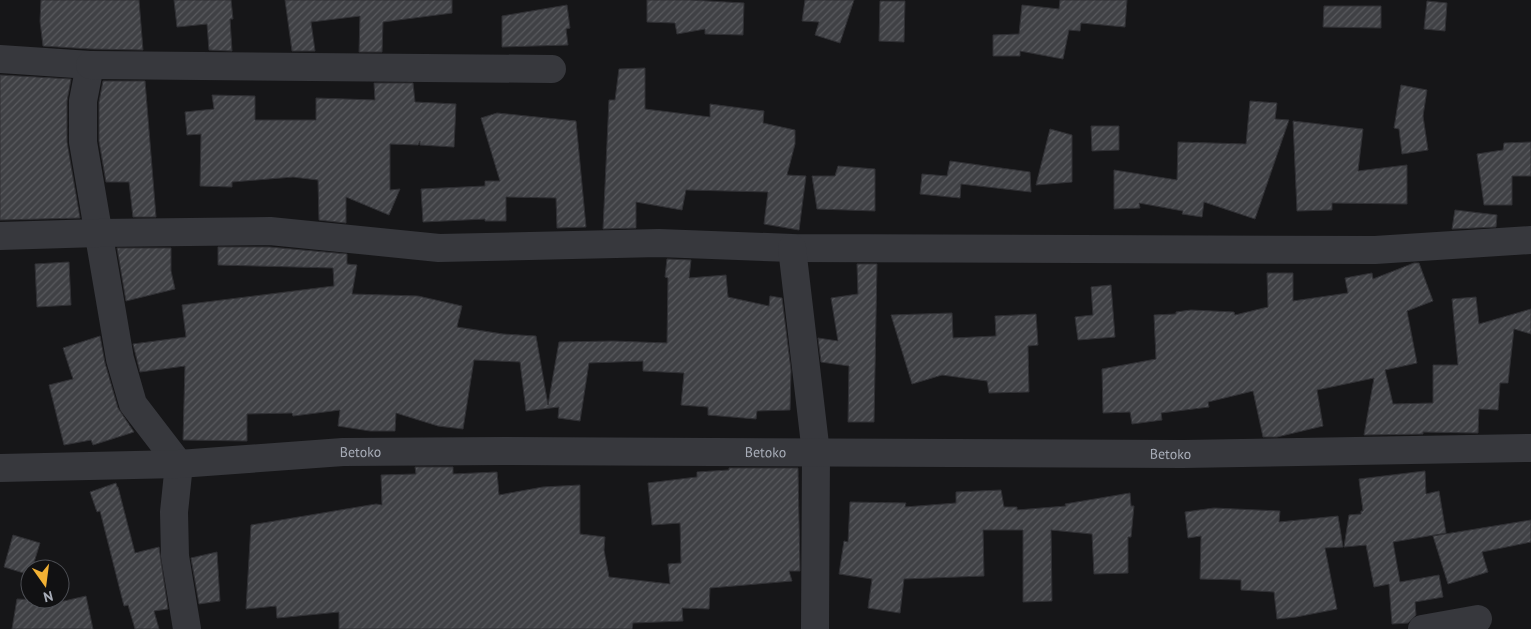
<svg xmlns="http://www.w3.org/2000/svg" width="1531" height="629" viewBox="0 0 1531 629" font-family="'PT Sans',sans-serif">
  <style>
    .building { fill: url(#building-hatch); stroke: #303034 }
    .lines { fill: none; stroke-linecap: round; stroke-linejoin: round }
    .minor { stroke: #37383d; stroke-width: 28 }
    .labels { text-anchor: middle; stroke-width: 4; stroke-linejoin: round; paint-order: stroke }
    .street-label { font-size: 14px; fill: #a8adb8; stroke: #111113 }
  </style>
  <defs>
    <pattern id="building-hatch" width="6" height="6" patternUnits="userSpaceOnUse" patternTransform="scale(1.25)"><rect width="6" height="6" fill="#404145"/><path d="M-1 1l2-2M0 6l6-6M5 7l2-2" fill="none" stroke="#595a5e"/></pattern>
  </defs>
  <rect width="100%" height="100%" fill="#161618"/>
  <g class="building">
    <polygon points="41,0 139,0 143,50 91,49 43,46 40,21"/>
    <polygon points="174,0 231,0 233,19 230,19 232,51 209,50 207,24 177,27"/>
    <polygon points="285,0 452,0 452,13 383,22 382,52 359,52 360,16 311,22 315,51 292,51"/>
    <polygon points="647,0 690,0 744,3 743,35 705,34 705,29 677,34 675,23 647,22"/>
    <polygon points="805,0 854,0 840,43 815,35 819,22 802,21"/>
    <polygon points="1060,0 1127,0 1125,27 1081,23 1080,31 1069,30 1063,59 1020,51 1020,56 993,56 993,35 1019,34 1022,5 1059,9"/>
    <polygon points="880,1 905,1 904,42 879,41"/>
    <polygon points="1427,1 1447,3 1445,31 1424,29"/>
    <polygon points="567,5 570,28 566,29 568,45 502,47 502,16"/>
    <polygon points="1324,6 1381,6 1381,28 1323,27"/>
    <polygon points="645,68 645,109 710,117 710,104 764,111 763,123 795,130 795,144 787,175 806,176 799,230 764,224 768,192 686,190 682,210 636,202 636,228 603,229 609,100 615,100 619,69"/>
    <polygon points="0,75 71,79 67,101 67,142 80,218 0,220"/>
    <polygon points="103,81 145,81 156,217 133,217 129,182 106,182 99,141 99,102"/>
    <polygon points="374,83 413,83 415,102 456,104 454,147 420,145 420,141 418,145 390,144 390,190 400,189 389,215 346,197 346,223 319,220 318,180 293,177 232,182 232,187 200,186 201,134 187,135 185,112 214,109 212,95 255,96 255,120 316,120 316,98 375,100"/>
    <polygon points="1401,85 1427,90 1423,116 1428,150 1402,154 1399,129 1394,128"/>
    <polygon points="1250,101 1277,103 1275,119 1289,120 1255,219 1204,202 1202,217 1182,214 1183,211 1139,203 1140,208 1114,209 1114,170 1177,180 1178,142 1246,144"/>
    <polygon points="497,113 576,121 586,227 557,228 556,198 506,197 506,221 485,221 485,219 423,222 421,189 485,186 485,181 500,181 481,118"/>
    <polygon points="1293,121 1363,129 1358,171 1407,165 1407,204 1332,203 1332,210 1297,211"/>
    <polygon points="1091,126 1119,126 1119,150 1092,151"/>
    <polygon points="1050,129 1072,135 1072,182 1036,185"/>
    <polygon points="1531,142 1531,176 1512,176 1512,205 1484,205 1477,154 1503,150 1504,143"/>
    <polygon points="950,161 1030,172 1031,192 961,184 960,198 920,194 922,174 947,176"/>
    <polygon points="838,166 875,169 875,211 817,209 812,176 835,176"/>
    <polygon points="1455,210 1497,215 1496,227 1452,229"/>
    <polygon points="218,247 269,247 347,254 347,264 357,265 352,294 418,296 462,306 457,327 503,334 536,336 548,405 559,342 613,341 667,343 668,278 665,277 667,259 691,260 689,278 726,275 728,297 769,306 770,296 782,298 791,370 790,410 757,411 756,419 708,415 708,407 681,405 684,373 643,371 643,361 589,363 580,421 558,418 559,407 526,411 520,362 474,360 463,429 438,426 396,413 395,431 370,431 338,426 340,410 293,416 292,413 247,414 247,441 183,440 185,366 140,372 133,344 186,337 182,305 334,286 333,268 218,265"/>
    <polygon points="117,248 171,248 171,271 175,289 126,301"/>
    <polygon points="69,262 71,305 37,307 35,264"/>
    <polygon points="1414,263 1419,263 1433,301 1407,311 1417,363 1385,370 1393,404 1433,403 1433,365 1458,365 1452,299 1476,297 1479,324 1531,309 1531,334 1514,329 1508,383 1500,383 1498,410 1479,409 1478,433 1423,432 1423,434 1364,435 1374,378 1317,390 1323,426 1277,437 1263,437 1253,391 1208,402 1209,407 1161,413 1162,420 1132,424 1130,412 1103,413 1102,369 1156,359 1154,315 1176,314 1176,312 1191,310 1234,312 1235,315 1268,307 1267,273 1293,273 1293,301 1348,293 1345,278 1372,273 1373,279"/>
    <polygon points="857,264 877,264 874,422 848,422 849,366 821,362 818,338 838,341 831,298 858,294"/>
    <polygon points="1111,285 1115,337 1078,340 1075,317 1093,315 1091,287"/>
    <polygon points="952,313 953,338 996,336 995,316 1036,314 1038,345 1028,346 1029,392 989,393 987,381 942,375 912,384 891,315"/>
    <polygon points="100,336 105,363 118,408 134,432 93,445 91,440 64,445 49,385 73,379 63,348"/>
    <polygon points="415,467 453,467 453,474 497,472 499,495 543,487 580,485 580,534 605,537 604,550 609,577 670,584 668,564 681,563 680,523 652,525 648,483 697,477 697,472 729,470 729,468 798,468 800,571 789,571 792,581 710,588 709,609 682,608 683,621 633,623 632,629 339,629 339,612 277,618 276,606 246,609 251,525 376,504 382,505 381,475 416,474"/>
    <polygon points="1425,471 1426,494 1439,491 1446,533 1393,542 1400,582 1439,575 1443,597 1415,602 1416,615 1408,623 1392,624 1389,584 1374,587 1366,545 1344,547 1349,515 1361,514 1361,511 1363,511 1359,479"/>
    <polygon points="116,483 117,487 118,487 135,553 159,547 168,609 154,611 159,629 135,629 128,605 124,606 100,511 97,512 90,492"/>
    <polygon points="1001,490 1004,507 1017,507 1017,510 1066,506 1065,504 1130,493 1131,506 1134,506 1131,537 1128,537 1128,573 1094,574 1092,534 1051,530 1052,601 1023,602 1023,530 983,530 984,576 904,579 900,613 868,608 872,579 839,574 844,541 848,542 850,502 906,503 905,507 956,503 956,492"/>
    <polygon points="1214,508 1280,511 1279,522 1338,516 1343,547 1325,548 1337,609 1296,617 1277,619 1274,592 1241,590 1241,580 1200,579 1201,536 1188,538 1185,512"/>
    <polygon points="1531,520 1531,542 1482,552 1488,572 1448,584 1433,536"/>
    <polygon points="13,535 40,543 32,569 30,569 30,575 4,567"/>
    <polygon points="217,552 220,601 199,604 191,558"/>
    <polygon points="86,596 93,629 12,629 17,599 64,601"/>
  </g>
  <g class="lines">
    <g class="minor">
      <polyline points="0,59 90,65 83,101 83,142 120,359 133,404 179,464 174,512 175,556 187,629"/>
      <polyline points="90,65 552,69"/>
      <polyline points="0,236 99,233 270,231 439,248 659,243 792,248 1375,250 1531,240"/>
      <polyline points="792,248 816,453 815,629"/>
      <path id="s1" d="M0,468L179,464L343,452L503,451L1183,454L1531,448"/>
      <polyline points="1422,629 1478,619"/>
    </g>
  </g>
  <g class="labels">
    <g class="street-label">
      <text dy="5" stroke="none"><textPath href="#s1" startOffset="361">Betoko</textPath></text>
      <text dy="5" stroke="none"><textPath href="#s1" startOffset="766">Betoko</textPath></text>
      <text dy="5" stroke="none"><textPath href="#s1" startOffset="1171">Betoko</textPath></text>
    </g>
  </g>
  <g transform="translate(45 584) rotate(166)"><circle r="24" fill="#111113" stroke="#4d4f55"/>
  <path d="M0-4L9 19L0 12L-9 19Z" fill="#f2b134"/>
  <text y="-8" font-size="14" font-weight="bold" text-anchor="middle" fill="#a8adb8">N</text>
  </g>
</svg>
